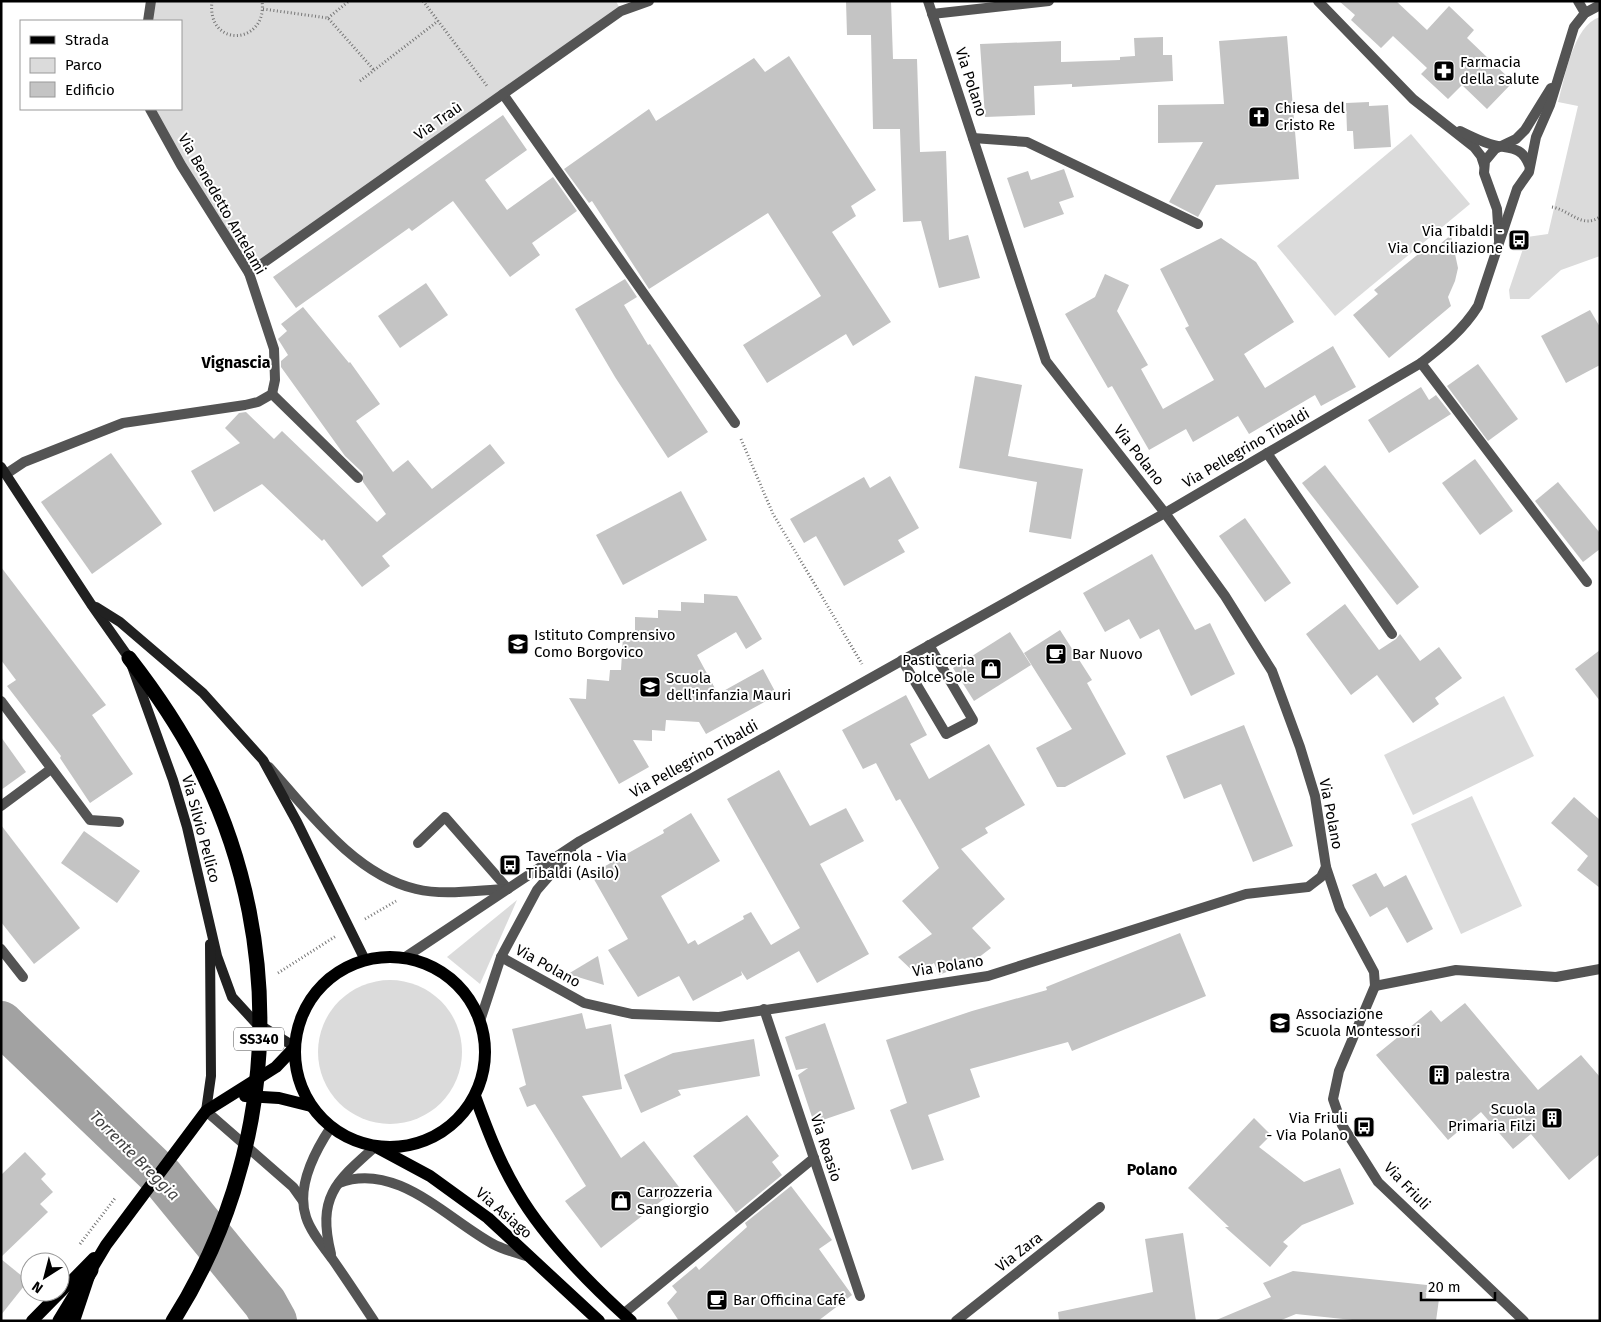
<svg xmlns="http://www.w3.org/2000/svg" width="1601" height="1322" viewBox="0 0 1601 1322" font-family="'Fira Sans',sans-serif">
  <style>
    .green { fill: #dbdbdb }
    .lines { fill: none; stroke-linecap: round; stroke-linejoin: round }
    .river { stroke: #a2a2a2; stroke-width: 44 }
    .building { fill: #c4c4c4 }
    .path { stroke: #767676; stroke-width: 3; stroke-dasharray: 1 2.5; stroke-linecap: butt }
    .lane { stroke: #545454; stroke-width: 10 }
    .street { stroke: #545454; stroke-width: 10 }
    .secondary { stroke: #212121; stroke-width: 10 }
    .primary { stroke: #000; stroke-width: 12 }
    .highway { stroke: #000; stroke-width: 15 }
    .labels { text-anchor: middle; stroke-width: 4; stroke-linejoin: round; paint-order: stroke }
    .shield { fill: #fff; stroke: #4c4c4c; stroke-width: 1 }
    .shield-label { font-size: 14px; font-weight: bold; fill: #000 }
    .poi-label { font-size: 15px; fill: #000; stroke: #fff; text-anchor: start }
    .street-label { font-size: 15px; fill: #000; stroke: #fff }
    .neighbourhood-label { font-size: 16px; font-weight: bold; fill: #000; stroke: #fff }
    .water-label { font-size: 16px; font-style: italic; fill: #434343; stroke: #fff }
  </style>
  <rect width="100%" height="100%" fill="#fff"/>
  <g class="green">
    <polygon points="151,1 616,1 621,11 249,273 150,109 181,109 181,21 148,21"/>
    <path d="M1600,17V256L1561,270L1529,299H1510L1509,290L1527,237L1548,234L1578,106L1558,102C1565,78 1573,25 1600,17Z"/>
    <polygon points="1411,134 1470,204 1335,316 1277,246"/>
    <polygon points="1504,696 1534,756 1413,815 1384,755"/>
    <polygon points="1472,796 1522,906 1461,934 1411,824"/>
    <polygon points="517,900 480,984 447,957"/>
    <circle cx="390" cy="1052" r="72"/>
  </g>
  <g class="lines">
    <polyline class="river" points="1,1023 162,1177 265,1303 275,1321"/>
  </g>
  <g class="building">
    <polygon points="846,1 891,1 893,59 917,59 920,152 946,151 949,240 968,235 980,278 939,288 921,221 903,222 900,129 873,129 871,35 847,35"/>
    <polygon points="1339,1 1396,1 1427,30 1449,6 1474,30 1467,38 1513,82 1487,109 1462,85 1448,99 1421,74 1427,68 1393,36 1381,48 1351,20 1355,15"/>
    <polygon points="1287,36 1299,179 1216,185 1198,217 1169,202 1203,142 1158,143 1158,105 1224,104 1219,41"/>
    <polygon points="1163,37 1163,55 1172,55 1173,81 1072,87 1072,84 1034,86 1035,115 985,117 980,44 1061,41 1061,62 1120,60 1120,57 1135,56 1134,38"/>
    <polygon points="789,56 876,190 851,206 856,216 832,232 891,322 853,346 846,334 767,383 743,345 821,296 768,213 649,289 592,201 589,203 564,169 649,109 656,121 754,58 765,72"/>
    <polygon points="1369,102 1369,106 1388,105 1391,147 1354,149 1353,131 1347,131 1346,103"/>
    <polygon points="503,115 527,150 485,180 507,210 553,177 577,211 532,243 540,255 510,277 453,201 412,231 409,228 296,308 273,277"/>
    <polygon points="1064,169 1074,197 1059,202 1064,214 1024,228 1007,178 1028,171 1031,180"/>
    <polygon points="1451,235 1458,268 1455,281 1448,297 1451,306 1389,358 1353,315 1378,294 1374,290 1432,243 1434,249"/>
    <polygon points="1221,238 1256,262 1294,322 1244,354 1265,388 1333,346 1356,387 1321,406 1315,395 1249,434 1238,416 1193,442 1186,429 1149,450 1112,386 1108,388 1065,314 1095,297 1105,274 1129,285 1117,311 1148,365 1141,369 1163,409 1214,380 1185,328 1189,326 1160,269"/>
    <polygon points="625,279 637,297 624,305 648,345 650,344 708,432 668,458 615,377 575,309"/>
    <polygon points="426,283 448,315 400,348 378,316"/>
    <polygon points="303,307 349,363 350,362 380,404 356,421 393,472 408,460 432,489 490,444 505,463 382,556 390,566 362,587 324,539 322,541 262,484 214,512 191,471 240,443 225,428 239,413 246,412 274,439 282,431 377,522 386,514 363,482 363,473 345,456 281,367 281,361 288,355 278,339 287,331 281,324"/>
    <polygon points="1590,310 1600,327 1600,365 1566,383 1541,336"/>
    <polygon points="1478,364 1518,419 1488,441 1447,386"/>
    <polygon points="975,376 1022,385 1008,456 1083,469 1071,539 1029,532 1037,482 959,468"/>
    <polygon points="1421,387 1429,400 1436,395 1451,414 1389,453 1368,420"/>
    <polygon points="111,453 162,524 92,574 41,502"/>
    <polygon points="1475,459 1513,511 1480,535 1442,483"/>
    <polygon points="1325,465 1419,587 1397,605 1302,483"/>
    <polygon points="890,476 919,528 898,540 905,552 844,586 816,536 804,543 790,519 864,477 870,488"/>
    <polygon points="1558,482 1600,533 1600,549 1583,562 1535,501"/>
    <polygon points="681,491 707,540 623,585 596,535"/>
    <polygon points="1245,518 1291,583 1265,602 1219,536"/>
    <polygon points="1152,554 1195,630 1210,623 1235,674 1191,696 1159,629 1140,639 1129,619 1105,632 1083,593"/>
    <polygon points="1,567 106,705 92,715 133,774 90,803 60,758 61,756 7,686 16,680 1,660"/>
    <polygon points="704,594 737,596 762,639 746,649 736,632 697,655 718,694 763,669 777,695 706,734 699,722 666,720 665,731 652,730 652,741 633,740 649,767 619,784 569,698 586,699 587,679 609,681 610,670 621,670 623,637 635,638 635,617 658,618 658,610 681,611 681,602 704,603"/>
    <polygon points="1345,604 1379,650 1396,639 1400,634 1420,661 1439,647 1462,678 1435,698 1439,704 1413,723 1377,675 1351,695 1306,634"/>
    <polygon points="1060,630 1092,680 1087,683 1126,754 1065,787 1057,787 1036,748 1072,729 1024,653"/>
    <polygon points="1010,632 1031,665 974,701 953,668"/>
    <polygon points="1600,650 1600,701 1575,669"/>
    <polygon points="906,695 927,735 910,744 929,779 989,744 1025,805 985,828 988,833 961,849 1005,899 972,928 991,948 974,961 939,975 934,963 916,974 898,957 932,934 902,901 939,868 900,799 896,801 876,763 863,769 842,730"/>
    <polygon points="1244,725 1293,846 1253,862 1221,784 1184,799 1166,756"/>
    <polygon points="1,737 26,772 1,790"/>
    <polygon points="779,770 810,826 846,808 864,841 820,864 869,954 817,983 799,951 747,980 741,971 742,975 693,1001 679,976 638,997 608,950 628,939 591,874 664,833 663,830 691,813 720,861 661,896 688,944 695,940 698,945 744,919 743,916 751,912 771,945 800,928 727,799"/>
    <polygon points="1574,797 1600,820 1600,888 1577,870 1588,856 1551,823"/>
    <polygon points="1,825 80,928 34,964 1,922"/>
    <polygon points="84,831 140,871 117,903 61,863"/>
    <polygon points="1376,873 1384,887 1406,875 1433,929 1407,943 1387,907 1370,917 1352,885"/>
    <polygon points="1180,933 1206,996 1072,1051 1068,1042 970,1069 980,1097 928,1115 944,1160 912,1170 890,1110 907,1103 886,1040 972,1011 1047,990 1046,987"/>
    <polygon points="598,956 604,985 568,974"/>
    <polygon points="1465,1003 1538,1090 1581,1055 1600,1077 1600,1154 1569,1180 1531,1134 1513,1149 1481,1112 1448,1140 1376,1055 1431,1010 1441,1022"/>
    <polygon points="582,1013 586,1029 611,1024 622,1089 582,1096 621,1158 644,1141 679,1187 601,1248 565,1201 586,1186 535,1104 527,1107 519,1088 526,1085 512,1029"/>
    <polygon points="825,1023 855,1109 814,1123 798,1075 808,1068 796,1070 785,1037"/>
    <polygon points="754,1039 760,1076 678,1090 681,1095 641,1113 624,1075 673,1053"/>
    <polygon points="747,1115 779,1156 772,1162 782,1175 736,1213 693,1156"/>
    <polygon points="1254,1118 1271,1135 1259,1147 1304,1182 1340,1168 1354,1204 1302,1225 1283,1242 1288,1246 1270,1267 1225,1227 1229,1227 1188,1188"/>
    <polygon points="25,1152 46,1174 41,1179 53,1192 40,1204 48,1212 1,1257 1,1175"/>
    <polygon points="791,1186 832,1240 819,1249 852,1295 818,1321 679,1321 667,1303 677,1292 672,1286 696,1266 699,1270 747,1227 745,1223"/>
    <polygon points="1183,1233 1196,1321 1059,1321 1058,1312 1153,1292 1145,1239"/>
    <polygon points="1,1259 28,1281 1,1315"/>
    <polygon points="1293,1271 1427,1285 1426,1298 1439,1299 1436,1321 1362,1321 1296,1314 1279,1321 1214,1321 1271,1297 1263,1283"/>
  </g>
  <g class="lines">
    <g class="path">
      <path d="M212,1C206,49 268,45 262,1"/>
      <polyline points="423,1 487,86"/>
      <polyline points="263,9 328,18 374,70"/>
      <polyline points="328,18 349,1"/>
      <polyline points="360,81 438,21"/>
      <path d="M1552,207C1570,210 1581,229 1600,217"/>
      <polyline points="741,439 773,514 862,664"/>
      <polyline points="365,919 396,901"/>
      <polyline points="278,973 336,936"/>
      <polyline points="80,1244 116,1197"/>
    </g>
    <g class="lane">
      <polyline points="1421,363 1587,582"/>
      <polyline points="272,394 358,478"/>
      <polyline points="1267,453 1392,634"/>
      <polyline points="902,660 946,734 973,720 929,645"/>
      <polyline points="1,701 90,820 119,822"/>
      <polyline points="1,806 51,769"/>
      <polyline points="418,843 445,817 508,889"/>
      <polyline points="1,949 23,977"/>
      <polyline points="206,1111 293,1187 303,1201"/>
      <path d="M331,1127C315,1151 296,1187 306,1217C311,1233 324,1247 333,1260C347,1280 360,1300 374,1321"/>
      <path d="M339,1183C396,1161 447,1219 493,1244C504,1250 518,1253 529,1257"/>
      <path d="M331,1254C317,1197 335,1182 376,1146"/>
      <polyline points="623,1314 814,1158"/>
    </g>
    <g class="street">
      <polyline points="928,1 1046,361 1165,513 1225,596 1272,671 1300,747 1315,796 1326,867 1340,909 1374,972 1375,986 1339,1071 1333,1099 1342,1125 1378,1182 1524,1321"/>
      <polyline points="1318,1 1413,99 1474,147 1481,156 1484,165"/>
      <polyline points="1578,1 1585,13"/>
      <polyline points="932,14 1049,1"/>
      <polyline points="148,21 151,1"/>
      <polyline points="503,94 735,423"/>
      <path d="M1460,131C1470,136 1480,141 1490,144C1508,150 1521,144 1529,165"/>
      <polyline points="973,138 1027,142 1198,224"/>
      <polyline points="1499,240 1497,209 1484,173 1485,161 1495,149 1516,139 1525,130 1551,88"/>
      <polyline points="249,273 621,11 649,1"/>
      <polyline points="6,474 24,462 123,423 245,405 258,402 272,394 275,380 274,349 249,273 181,165 150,109"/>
      <path d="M269,767C309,812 355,875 416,889C444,896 478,890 507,889"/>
      <polyline points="501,957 584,1003 632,1014 719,1017 988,976 1246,894 1308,887 1321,877 1326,867"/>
      <path d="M404,958L580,841L1165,513L1421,363C1443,346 1463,330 1478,306L1517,189L1529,172L1536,137L1550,105L1574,27L1585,13L1600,5"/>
      <polyline points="1375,986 1456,970 1556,977 1600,969"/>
      <polyline points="764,1009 860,1296"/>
      <polyline points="480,1021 501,957 537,890 571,851"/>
      <polyline points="956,1321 1100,1207"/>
    </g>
    <g class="secondary">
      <polyline points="1,467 91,604 129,658 173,780 187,827 217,956 232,997 255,1022 295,1047"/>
      <polyline points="96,607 120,622 203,693 263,760 297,822 365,960"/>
      <polyline points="206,1111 211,1076 210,944"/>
    </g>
    <g class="primary">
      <circle cx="390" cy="1052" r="95"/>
      <polyline points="245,1096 279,1098 311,1106"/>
      <path d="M475,1096C487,1129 499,1161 517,1191C544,1238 591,1285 631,1321"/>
      <polyline points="378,1148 430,1176 488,1218 599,1321"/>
      <polyline points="32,1321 94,1258"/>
      <polyline points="74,1321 91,1270 106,1245 206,1111 276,1067 295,1047"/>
    </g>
    <g class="highway">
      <path d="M129,658C157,694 184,734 204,776C288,950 277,1157 173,1321"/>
      <polyline points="60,1321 91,1270"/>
    </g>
  </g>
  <defs>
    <g id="pharmacy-square" transform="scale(1.125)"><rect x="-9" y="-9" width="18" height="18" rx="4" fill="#000" stroke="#fff"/><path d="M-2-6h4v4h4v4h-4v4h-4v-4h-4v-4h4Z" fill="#fff"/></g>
    <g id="church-square" transform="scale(1.125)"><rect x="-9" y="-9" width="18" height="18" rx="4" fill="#000" stroke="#fff"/><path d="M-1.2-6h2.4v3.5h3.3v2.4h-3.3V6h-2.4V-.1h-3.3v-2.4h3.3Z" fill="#fff"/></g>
    <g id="bus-square" transform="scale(1.125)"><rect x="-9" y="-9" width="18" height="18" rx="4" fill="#000" stroke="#fff"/><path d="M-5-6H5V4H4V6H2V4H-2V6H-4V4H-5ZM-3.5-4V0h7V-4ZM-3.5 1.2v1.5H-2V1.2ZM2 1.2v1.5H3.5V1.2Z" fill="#fff"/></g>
    <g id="school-square" transform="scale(1.125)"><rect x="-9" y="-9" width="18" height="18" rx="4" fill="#000" stroke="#fff"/><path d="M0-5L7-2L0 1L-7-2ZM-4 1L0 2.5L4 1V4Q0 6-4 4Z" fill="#fff"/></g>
    <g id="cafe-square" transform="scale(1.125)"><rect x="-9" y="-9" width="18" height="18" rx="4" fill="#000" stroke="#fff"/><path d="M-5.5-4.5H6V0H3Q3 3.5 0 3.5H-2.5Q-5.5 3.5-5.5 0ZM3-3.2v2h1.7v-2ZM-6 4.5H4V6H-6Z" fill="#fff"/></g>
    <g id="shop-square" transform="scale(1.125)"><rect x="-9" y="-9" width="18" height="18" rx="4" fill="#000" stroke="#fff"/><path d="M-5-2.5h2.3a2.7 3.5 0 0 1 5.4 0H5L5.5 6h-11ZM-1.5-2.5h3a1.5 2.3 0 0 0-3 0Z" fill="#fff"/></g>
    <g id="building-square" transform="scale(1.125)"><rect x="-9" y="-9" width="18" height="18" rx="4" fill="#000" stroke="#fff"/><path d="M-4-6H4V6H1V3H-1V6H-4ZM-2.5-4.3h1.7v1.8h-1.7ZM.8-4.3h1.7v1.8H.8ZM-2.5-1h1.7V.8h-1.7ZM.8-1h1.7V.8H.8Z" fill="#fff"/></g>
  </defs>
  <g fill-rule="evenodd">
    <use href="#pharmacy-square" x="1444" y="71"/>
    <use href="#church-square" x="1259" y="117"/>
    <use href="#bus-square" x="1519" y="240"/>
    <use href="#school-square" x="518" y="644"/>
    <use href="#cafe-square" x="1056" y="654"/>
    <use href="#shop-square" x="991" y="669"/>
    <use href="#school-square" x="650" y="687"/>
    <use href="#bus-square" x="510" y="865"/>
    <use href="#school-square" x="1280" y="1023"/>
    <use href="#building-square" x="1439" y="1075"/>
    <use href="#building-square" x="1552" y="1118"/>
    <use href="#bus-square" x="1364" y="1127"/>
    <use href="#shop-square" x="621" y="1201"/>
    <use href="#cafe-square" x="717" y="1300"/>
  </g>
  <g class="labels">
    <rect class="shield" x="234" y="1027.5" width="50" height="23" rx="4"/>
    <g class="shield-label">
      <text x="259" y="1044">SS340</text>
    </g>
    <g class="poi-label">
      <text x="1460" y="67">Farmacia<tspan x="1460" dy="17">della salute</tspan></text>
      <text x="1275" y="113">Chiesa del<tspan x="1275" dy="17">Cristo Re</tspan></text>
      <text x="1503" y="236" text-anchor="end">Via Tibaldi -<tspan x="1503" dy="17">Via Conciliazione</tspan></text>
      <text x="534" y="640">Istituto Comprensivo<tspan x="534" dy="17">Como Borgovico</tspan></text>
      <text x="1072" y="659">Bar Nuovo</text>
      <text x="975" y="665" text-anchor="end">Pasticceria<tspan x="975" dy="17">Dolce Sole</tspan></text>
      <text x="666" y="683">Scuola<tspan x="666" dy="17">dell'infanzia Mauri</tspan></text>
      <text x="526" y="861">Tavernola - Via<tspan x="526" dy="17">Tibaldi (Asilo)</tspan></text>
      <text x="1296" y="1019">Associazione<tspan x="1296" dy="17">Scuola Montessori</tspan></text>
      <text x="1455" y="1080">palestra</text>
      <text x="1536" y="1114" text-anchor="end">Scuola<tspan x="1536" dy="17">Primaria Filzi</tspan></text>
      <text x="1348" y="1123" text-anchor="end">Via Friuli<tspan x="1348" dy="17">- Via Polano</tspan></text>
      <text x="637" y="1197">Carrozzeria<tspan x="637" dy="17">Sangiorgio</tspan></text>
      <text x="733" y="1305">Bar Officina Café</text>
    </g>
    <g class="street-label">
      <text transform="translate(971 82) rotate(72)" y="5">Via Polano</text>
      <text transform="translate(438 121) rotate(-35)" y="5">Via Traù</text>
      <text transform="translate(222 204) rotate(60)" y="5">Via Benedetto Antelami</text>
      <text transform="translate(1246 448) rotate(-30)" y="5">Via Pellegrino Tibaldi</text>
      <text transform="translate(1139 455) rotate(52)" y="5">Via Polano</text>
      <text transform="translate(694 759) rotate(-29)" y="5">Via Pellegrino Tibaldi</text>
      <text transform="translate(1331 814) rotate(79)" y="5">Via Polano</text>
      <text transform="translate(201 829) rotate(75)" y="5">Via Silvio Pellico</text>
      <text transform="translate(548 966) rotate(29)" y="5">Via Polano</text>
      <text transform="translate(948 966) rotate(-9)" y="5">Via Polano</text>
      <text transform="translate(826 1148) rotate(72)" y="5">Via Roasio</text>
      <text transform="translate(1407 1186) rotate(46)" y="5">Via Friuli</text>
      <text transform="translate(504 1213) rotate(41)" y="5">Via Asiago</text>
      <text transform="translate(1019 1252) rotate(-38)" y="5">Via Zara</text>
    </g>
    <g class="neighbourhood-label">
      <text x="236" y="368">Vignascia</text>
      <text x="1152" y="1175">Polano</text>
    </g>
    <g class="water-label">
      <text transform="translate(135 1155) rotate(45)" y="6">Torrente Breggia</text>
    </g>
  </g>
  <rect width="1601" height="1322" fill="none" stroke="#000000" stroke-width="5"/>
  <rect x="20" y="20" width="162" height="90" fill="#ffffff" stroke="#999999"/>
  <rect x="30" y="36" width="25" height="8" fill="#000000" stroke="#999999"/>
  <text x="65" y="45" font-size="15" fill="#000000">Strada</text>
  <rect x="30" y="58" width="25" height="15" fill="#dbdbdb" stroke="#999999"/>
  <text x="65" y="70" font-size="15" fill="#000000">Parco</text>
  <rect x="30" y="82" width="25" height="15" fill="#c4c4c4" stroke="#999999"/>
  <text x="65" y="95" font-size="15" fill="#000000">Edificio</text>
  <g transform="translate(45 1277) rotate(216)"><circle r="24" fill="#ffffff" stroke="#999999"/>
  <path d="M0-4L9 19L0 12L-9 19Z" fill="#000000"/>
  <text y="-8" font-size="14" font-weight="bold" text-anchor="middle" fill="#000000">N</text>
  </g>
  <path d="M1421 1292v8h74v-8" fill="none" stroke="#000000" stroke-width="2.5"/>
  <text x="1428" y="1292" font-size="15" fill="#000000" stroke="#ffffff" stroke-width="4" paint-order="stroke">20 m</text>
</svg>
